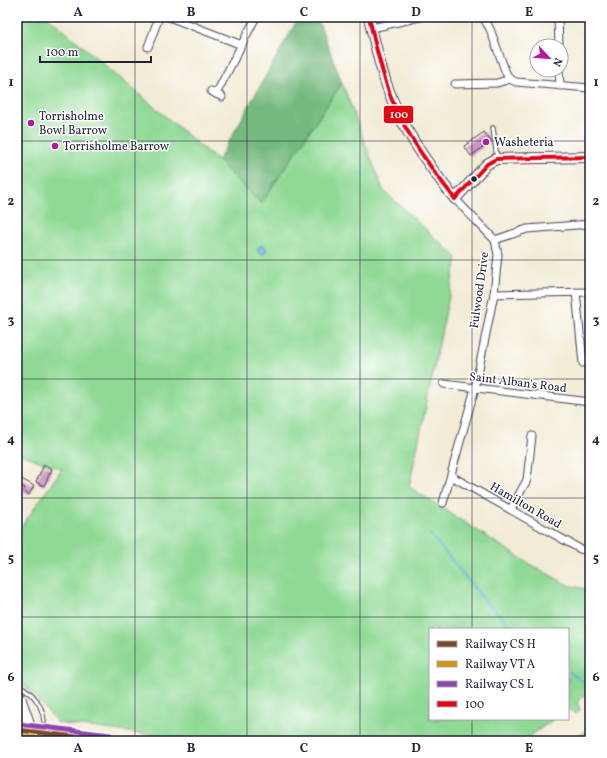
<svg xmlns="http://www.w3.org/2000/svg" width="607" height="758" viewBox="0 0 607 758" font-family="Vollkorn,serif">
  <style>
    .green { fill: #90d995; stroke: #597e68 }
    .forest { fill: #74b97e; stroke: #4b6e5c }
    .water { fill: #5db3da; stroke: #406a8a }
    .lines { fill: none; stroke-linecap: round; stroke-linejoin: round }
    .stream { stroke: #5db3da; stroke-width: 2 }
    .building { fill: #cc95c9 }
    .lane-casing { stroke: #414052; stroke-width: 5.5 }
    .street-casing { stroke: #414052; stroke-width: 9 }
    .secondary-casing { stroke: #414052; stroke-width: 12 }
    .lane { stroke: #fff; stroke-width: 3.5 }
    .street { stroke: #fff; stroke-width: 7 }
    .secondary { stroke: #fff; stroke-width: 10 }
    .bus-1-casing { stroke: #fff; stroke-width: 7 }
    .bus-1 { stroke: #e30613; stroke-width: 4 }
    .rail-1-casing { stroke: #fff; stroke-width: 8 }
    .rail-2-casing { stroke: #fff; stroke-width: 8 }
    .rail-3-casing { stroke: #fff; stroke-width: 8 }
    .rail-1 { stroke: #7a4b2a; stroke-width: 5 }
    .rail-2 { stroke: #d79209; stroke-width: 5 }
    .rail-3 { stroke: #8e44ad; stroke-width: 5 }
    .grid { fill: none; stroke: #22223b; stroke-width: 1; stroke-opacity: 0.55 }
    .poi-dot { fill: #b5179e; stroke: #fff; stroke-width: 1.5 }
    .bus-dot { fill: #22223b; stroke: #fff; stroke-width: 1.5 }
    .labels { text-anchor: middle; stroke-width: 3; stroke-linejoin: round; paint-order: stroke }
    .poi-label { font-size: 12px; fill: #22223b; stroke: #fff; text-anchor: start }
    .street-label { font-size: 12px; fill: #22223b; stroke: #fff }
    .line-badge { stroke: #fff; stroke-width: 1.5 }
    .badge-label { font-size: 11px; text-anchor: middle; font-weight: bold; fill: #fff }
    .neatline { fill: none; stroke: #22223b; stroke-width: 1.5 }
    .grid-label { font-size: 13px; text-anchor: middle; font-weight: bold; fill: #22223b }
  </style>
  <rect width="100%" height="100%" fill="#fff"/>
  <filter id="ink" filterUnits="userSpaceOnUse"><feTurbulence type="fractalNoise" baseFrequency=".025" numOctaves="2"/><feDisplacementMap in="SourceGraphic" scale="8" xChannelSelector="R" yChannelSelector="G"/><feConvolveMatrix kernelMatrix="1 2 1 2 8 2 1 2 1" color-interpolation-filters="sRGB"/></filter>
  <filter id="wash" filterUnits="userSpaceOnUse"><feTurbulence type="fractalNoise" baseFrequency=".012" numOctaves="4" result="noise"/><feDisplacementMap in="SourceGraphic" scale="16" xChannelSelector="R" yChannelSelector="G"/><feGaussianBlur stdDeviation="0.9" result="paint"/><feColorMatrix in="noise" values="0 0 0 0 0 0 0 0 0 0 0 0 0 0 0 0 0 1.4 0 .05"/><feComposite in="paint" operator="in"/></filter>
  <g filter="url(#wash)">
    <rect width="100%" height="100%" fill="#f2ebd5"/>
    <g class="green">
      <polygon points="17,17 48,17 218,161 261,204 342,83 383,190 457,258 409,487 528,563 568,585 590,590 590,692 577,702 580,710 576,714 568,709 568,629 430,629 430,719 554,719 523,741 199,741 58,723 19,679 17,673 17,533 62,469 17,453"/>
      <polygon points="590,718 590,741 572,741 590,727 585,722"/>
    </g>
    <polygon class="forest" points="299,17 317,17 342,83 261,204 218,161"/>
    <circle class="water" cx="262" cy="250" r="4.5"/>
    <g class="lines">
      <g class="stream">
        <polyline points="430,534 486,602 514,629"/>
        <polyline points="568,671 590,686"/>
      </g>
    </g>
    <g id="blocks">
      <g class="building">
        <polygon points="484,132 491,141 471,156 464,146"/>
        <polygon points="44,465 52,469 44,486 36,482"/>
        <polygon points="18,477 34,486 29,495 23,491 25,488 17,483"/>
      </g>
    </g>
  </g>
  <g filter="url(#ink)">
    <use href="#blocks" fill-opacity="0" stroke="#414052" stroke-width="1"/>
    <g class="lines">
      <g class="lane-casing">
        <g id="lane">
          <polyline points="493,128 497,158"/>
          <path d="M18,685C34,693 42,704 44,721"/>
        </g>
      </g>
      <g class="street-casing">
        <g id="street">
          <polyline points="169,17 242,45"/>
          <polyline points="483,17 490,29 506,73 510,79 516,82 590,88"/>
          <polyline points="558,17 559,46"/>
          <polyline points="372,28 420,17"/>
          <polyline points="148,47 159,17"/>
          <polyline points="559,70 560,86"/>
          <polyline points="455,84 497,83 510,79"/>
          <polyline points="211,91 222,97"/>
          <polyline points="216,94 256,17"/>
          <polyline points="495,240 527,229 590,224"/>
          <polyline points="576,292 583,363"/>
          <polyline points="494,294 590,292"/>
          <polyline points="444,384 590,402"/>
          <polyline points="451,476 580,549 590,552"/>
          <polyline points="443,503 475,388 494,294 498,255 495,240 455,199"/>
          <polyline points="511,509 527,480 532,436"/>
        </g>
      </g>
      <g class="secondary-casing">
        <g id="secondary">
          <path d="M369,17C374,40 379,63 387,86C401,127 428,165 455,199L487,164L496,159L590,157"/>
          <polyline points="17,689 31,729"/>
          <polyline points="34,738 35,741"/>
        </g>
      </g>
      <use href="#lane" class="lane"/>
      <use href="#street" class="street"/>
      <use href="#secondary" class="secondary"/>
      <g class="bus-1-casing">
        <g id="bus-1">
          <path d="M369,17C375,45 382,73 392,100C407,136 431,168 455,199"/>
          <polyline points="455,199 487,164 496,159 590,157"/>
        </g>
      </g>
      <use href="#bus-1" class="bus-1"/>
      <g class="rail-1-casing">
        <polyline id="rail-1" points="17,730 109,741"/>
      </g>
      <g class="rail-2-casing">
        <polyline id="rail-2" points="17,736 58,741"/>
      </g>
      <g class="rail-3-casing">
        <polyline id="rail-3" points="18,724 110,735"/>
      </g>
      <use href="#rail-1" class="rail-1"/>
      <use href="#rail-2" class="rail-2"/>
      <use href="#rail-3" class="rail-3"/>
    </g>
  </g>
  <path class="grid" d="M135,17V741M247,17V741M360,17V741M472,17V629M17,141H590M17,260H590M17,379H590M17,498H590M17,617H590M472,719V741"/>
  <g class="poi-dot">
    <circle cx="31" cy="123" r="4"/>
    <circle cx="486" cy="142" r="4"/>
    <circle cx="55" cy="146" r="4"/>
  </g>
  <circle class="bus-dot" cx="474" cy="179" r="3.5"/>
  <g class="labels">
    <g class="poi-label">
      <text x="39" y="120">Torrisholme<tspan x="39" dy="14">Bowl Barrow</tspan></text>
      <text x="494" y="146">Washeteria</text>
      <text x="63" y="150">Torrisholme Barrow</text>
    </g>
    <g class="street-label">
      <text transform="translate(479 290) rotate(-82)" y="4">Fulwood Drive</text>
      <text transform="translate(518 382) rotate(7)" y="4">Saint Alban's Road</text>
      <text transform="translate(526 505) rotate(30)" y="4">Hamilton Road</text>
    </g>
  </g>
  <rect class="line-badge" x="383" y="105" width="31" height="19" rx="4" fill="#e30613"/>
  <g class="badge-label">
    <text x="399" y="118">100</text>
  </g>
  <rect width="607" height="758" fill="none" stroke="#fff" stroke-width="44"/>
  <rect x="429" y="628" width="140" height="92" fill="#ffffff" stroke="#a7a7b1"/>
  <rect x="437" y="641" width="20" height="6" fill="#7a4b2a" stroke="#a7a7b1"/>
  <text x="465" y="648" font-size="12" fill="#22223b">Railway CS H</text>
  <rect x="437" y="661" width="20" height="6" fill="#d79209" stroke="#a7a7b1"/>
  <text x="465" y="668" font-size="12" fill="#22223b">Railway VT A</text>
  <rect x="437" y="681" width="20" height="6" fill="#8e44ad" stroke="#a7a7b1"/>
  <text x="465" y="688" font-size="12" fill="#22223b">Railway CS L</text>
  <rect x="437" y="701" width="20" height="6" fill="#e30613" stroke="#a7a7b1"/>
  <text x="465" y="708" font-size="12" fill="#22223b">100</text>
  <g transform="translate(549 58) rotate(116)"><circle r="19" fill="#ffffff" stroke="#a7a7b1"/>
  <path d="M0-3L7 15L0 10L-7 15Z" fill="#b5179e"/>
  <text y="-6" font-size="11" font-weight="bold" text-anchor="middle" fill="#22223b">N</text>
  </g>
  <path d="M40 56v6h111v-6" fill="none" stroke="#22223b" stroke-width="2"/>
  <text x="46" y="56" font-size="12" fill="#22223b" stroke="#ffffff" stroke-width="3" paint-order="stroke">100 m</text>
  <rect x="22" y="22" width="563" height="714" class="neatline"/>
  <g class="grid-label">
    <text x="78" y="16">A</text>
    <text x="191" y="16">B</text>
    <text x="304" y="16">C</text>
    <text x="416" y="16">D</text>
    <text x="529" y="16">E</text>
    <text x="11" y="86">1</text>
    <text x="596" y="86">1</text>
    <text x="11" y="205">2</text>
    <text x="596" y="205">2</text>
    <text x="11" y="324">3</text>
    <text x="596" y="324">3</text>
    <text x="11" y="443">4</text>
    <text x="596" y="443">4</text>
    <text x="11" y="562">5</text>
    <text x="596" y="562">5</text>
    <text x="11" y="681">6</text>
    <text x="596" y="681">6</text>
    <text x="78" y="752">A</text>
    <text x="191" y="752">B</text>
    <text x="304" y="752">C</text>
    <text x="416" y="752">D</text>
    <text x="529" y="752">E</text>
  </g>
</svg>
